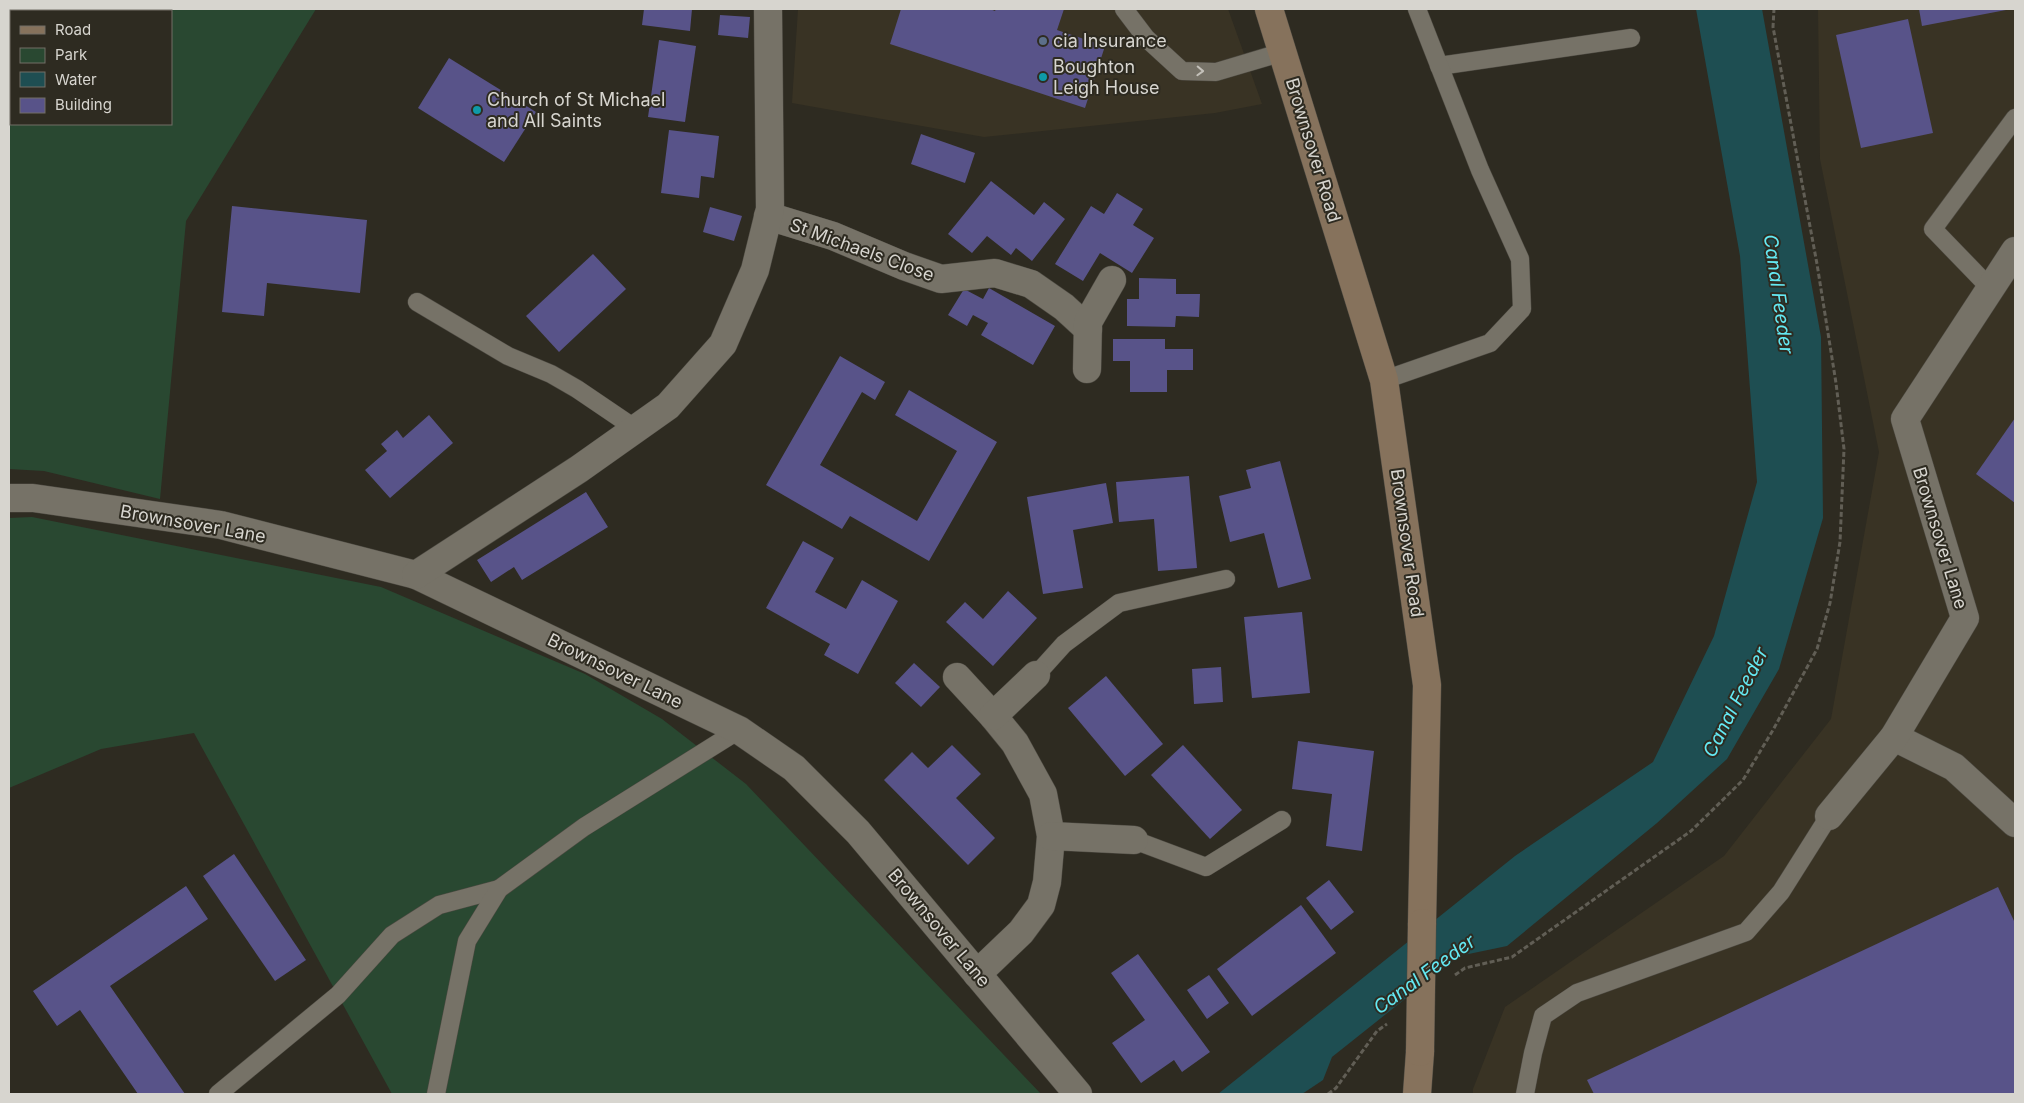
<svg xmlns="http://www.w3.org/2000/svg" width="2024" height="1103" viewBox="0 0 2024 1103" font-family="Inter,sans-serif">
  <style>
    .built { fill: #393324 }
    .green { fill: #294831; fill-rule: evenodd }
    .water { fill: #1e4e52 }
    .building { fill: #585389 }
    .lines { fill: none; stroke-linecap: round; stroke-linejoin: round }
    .lane-casing { stroke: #4c4941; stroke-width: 19 }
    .street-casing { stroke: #4c4941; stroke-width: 29 }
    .secondary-casing { stroke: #4c4941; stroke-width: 29 }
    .path { stroke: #615e55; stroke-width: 3; stroke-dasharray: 5 2.5; stroke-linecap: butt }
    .lane { stroke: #767267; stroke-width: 18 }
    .street { stroke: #767267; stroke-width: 28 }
    .secondary { stroke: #86725c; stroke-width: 28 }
    .secondary-bridge-casing { stroke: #4c4941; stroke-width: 29; stroke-linecap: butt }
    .secondary-bridge { stroke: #86725c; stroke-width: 28 }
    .oneway { stroke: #c4c1ba }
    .service-dot { fill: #5c6f8a; stroke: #2e2b21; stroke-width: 2 }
    .culture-dot { fill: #0f9aa8; stroke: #2e2b21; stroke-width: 2 }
    .labels { text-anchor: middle; stroke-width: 4; stroke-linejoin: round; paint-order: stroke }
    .poi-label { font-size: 18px; fill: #d7d5cf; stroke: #2e2b21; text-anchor: start }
    .street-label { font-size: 18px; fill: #d7d5cf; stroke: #2e2b21 }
    .water-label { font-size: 19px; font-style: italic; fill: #64e9f3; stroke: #2e2b21 }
  </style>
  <rect width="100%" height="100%" fill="#2e2b21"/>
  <g class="built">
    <polygon points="798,9 1228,9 1262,104 1215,113 984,137 792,103"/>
    <polygon points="1818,9 2015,9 2015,1094 1473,1094 1473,1089 1505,1007 1724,856 1831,719 1879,452 1820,159"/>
  </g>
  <g class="green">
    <path d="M9,9H316L186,221L160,499L44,471L9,469ZM11,11H171V124H11Z"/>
    <polygon points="32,517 381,587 585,674 662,719 746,784 1041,1094 392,1094 194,733 101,749 9,788 9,518"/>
  </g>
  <polygon class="water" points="1696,9 1762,9 1821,337 1823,518 1779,669 1727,759 1657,823 1507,946 1459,956 1332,1057 1323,1080 1302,1094 1218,1094 1515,856 1653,762 1714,636 1757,482 1740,256"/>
  <g class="building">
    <polygon points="644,9 692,9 690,31 642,25"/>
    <polygon points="901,9 990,9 995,11 996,9 1064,9 1057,30 1105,46 1085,108 890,44"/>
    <polygon points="1919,9 2006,9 2006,10 1922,26"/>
    <polygon points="720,15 750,17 748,38 718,35"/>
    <polygon points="1908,19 1933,133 1861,148 1836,35"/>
    <polygon points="659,40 696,46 685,122 648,117"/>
    <polygon points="449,58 536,112 504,162 418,108"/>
    <polygon points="669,130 719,136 714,178 701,176 699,198 661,193"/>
    <polygon points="921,134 975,153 965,183 911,164"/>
    <polygon points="991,181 1034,215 1044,202 1065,219 1032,261 1016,248 1011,255 987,236 972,253 948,234"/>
    <polygon points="1117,193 1143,209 1133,225 1154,238 1132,273 1100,253 1083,281 1055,264 1091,206 1104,214"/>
    <polygon points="232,206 367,220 360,293 267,283 264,316 222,312"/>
    <polygon points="710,207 742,216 734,241 703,232"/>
    <polygon points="593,254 626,289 559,352 526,316"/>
    <polygon points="1139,278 1176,279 1176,294 1200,294 1199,317 1176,316 1175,327 1127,326 1127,299 1139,299"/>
    <polygon points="989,288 1055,326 1033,365 981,335 988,323 973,315 967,326 948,315 964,289 983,299"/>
    <polygon points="1113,339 1165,339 1165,349 1193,349 1193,370 1167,370 1167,392 1130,392 1130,361 1113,361"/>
    <polygon points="840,356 885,382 875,400 862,392 820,465 917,521 957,451 895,415 909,390 997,442 929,561 850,516 842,529 766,485"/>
    <polygon points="429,415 453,443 390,498 365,470 387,451 381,444 397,430 403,438"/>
    <polygon points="2015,418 2015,503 1976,474"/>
    <polygon points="1280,461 1311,579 1278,588 1264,533 1230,542 1219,496 1251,488 1246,470"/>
    <polygon points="1189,476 1197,568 1158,571 1154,519 1119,522 1116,482"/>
    <polygon points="1106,483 1113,523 1073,530 1083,588 1043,594 1027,497"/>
    <polygon points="586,492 608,527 522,580 514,567 491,582 477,560"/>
    <polygon points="803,541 834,558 815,592 846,609 862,580 898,601 858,674 824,655 830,644 766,608"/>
    <polygon points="1008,591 1037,618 993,666 946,622 965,602 983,619"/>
    <polygon points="1302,612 1310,693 1252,698 1244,617"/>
    <polygon points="914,663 940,687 921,707 895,683"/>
    <polygon points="1221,667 1223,702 1194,704 1192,669"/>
    <polygon points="1106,676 1163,744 1125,776 1068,708"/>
    <polygon points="1298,741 1374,751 1362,851 1326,846 1332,794 1292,789"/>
    <polygon points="952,745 981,774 956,798 995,838 968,865 884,780 912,752 928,768"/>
    <polygon points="1183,745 1242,810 1210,839 1151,775"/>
    <polygon points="234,854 306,960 275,981 203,876"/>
    <polygon points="1329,880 1354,912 1331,930 1306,898"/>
    <polygon points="186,886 208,919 110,986 185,1094 138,1094 80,1010 57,1026 33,991"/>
    <polygon points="1998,887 2015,923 2015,1094 1594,1094 1587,1080"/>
    <polygon points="1301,905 1336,953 1252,1016 1217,969"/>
    <polygon points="1138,954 1210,1052 1182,1072 1174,1060 1141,1083 1112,1043 1145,1020 1111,973"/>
    <polygon points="1209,975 1229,1003 1207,1019 1187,990"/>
  </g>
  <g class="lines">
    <g class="lane-casing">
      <g id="lane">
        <polyline points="1124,9 1146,38 1182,71 1216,72 1283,52"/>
        <polyline points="1439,66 1631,38"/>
        <polyline points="1991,289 1933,229 2015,118"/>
        <polyline points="417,302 508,356 551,374 577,389 636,429"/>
        <polyline points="1384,380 1490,343 1522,309 1520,259 1480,170 1417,9"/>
        <polyline points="1036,675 1064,644 1119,603 1226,579"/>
        <polyline points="1134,840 1206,867 1282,820"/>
        <polyline points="218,1094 338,995 392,935 439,905 499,889"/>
        <polyline points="436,1094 467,941 499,889 584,827 739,730"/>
        <polyline points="1525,1094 1533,1053 1543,1016 1577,993 1746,932 1781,892 1829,816"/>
      </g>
    </g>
    <g class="street-casing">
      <g id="street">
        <polyline points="768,216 833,236 904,266 941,279 995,273 1031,284 1064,307 1088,329"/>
        <polyline points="1087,369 1088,322 1112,280"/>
        <polyline points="9,498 33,498 221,525 416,575 739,730 794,768 858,832 1078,1094"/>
        <polyline points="416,575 579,469 668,406 723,344 755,270 770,209 768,9"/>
        <polyline points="957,677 993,716 1015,743 1043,794 1051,836 1047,882 1041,905 1021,932 977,974"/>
        <polyline points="993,716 1036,675"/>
        <polyline points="1894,737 1954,767 2015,823"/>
        <polyline points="1829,816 1894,737 1965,618 1905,419 2015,251"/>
        <polyline points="1051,836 1134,840"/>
      </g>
    </g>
    <g class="secondary-casing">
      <g id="secondary">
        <polyline points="1269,9 1384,380 1427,685 1422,923"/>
        <polyline points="1417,1094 1420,1052"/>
      </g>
    </g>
    <g class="path">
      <polyline points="1455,975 1465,968 1512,957 1691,831 1743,780 1773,730 1817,649 1830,603 1840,542 1844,449 1836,383 1817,264 1773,27 1774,9"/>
      <polyline points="1328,1094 1336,1088 1377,1031 1387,1024"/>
    </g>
    <use href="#lane" class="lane"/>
    <use href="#street" class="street"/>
    <use href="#secondary" class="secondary"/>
    <g class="secondary-bridge-casing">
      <polyline id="secondary-bridge" points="1420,1052 1422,923"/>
    </g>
    <use href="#secondary-bridge" class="secondary-bridge"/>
  </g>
  <defs><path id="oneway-chevron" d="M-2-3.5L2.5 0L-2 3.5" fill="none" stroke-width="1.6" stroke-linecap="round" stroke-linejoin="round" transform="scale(1.25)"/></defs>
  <use class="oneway" href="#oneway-chevron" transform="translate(1200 71) rotate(2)"/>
  <circle class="service-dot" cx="1043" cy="41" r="5"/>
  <g class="culture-dot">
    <circle cx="1043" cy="77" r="5"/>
    <circle cx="477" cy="110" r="5"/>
  </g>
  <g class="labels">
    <g class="poi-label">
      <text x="1053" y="47">cia Insurance</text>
      <text x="1053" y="73">Boughton<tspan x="1053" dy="21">Leigh House</tspan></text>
      <text x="487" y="106">Church of St Michael<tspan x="487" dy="21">and All Saints</tspan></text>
    </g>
    <g class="street-label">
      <text transform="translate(1313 150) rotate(73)" y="6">Brownsover Road</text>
      <text transform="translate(862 250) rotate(20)" y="6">St Michaels Close</text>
      <text transform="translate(193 524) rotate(10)" y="6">Brownsover Lane</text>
      <text transform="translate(1940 538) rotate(73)" y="6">Brownsover Lane</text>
      <text transform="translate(1407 543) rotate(82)" y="6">Brownsover Road</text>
      <text transform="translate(615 671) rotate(26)" y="6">Brownsover Lane</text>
      <text transform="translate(939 928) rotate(50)" y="6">Brownsover Lane</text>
    </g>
    <g class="water-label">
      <text transform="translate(1779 294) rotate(82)" y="7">Canal Feeder</text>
      <text transform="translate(1735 702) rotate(-63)" y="7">Canal Feeder</text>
      <text transform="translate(1424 974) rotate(-36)" y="7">Canal Feeder</text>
    </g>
  </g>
  <rect width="2024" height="1103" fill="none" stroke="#d7d5cf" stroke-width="20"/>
  <rect x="10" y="10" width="162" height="115" fill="#2e2b21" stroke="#726f67"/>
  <rect x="20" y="26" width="25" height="8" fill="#86725c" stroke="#726f67"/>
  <text x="55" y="35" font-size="15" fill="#d7d5cf">Road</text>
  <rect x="20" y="48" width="25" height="15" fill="#294831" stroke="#726f67"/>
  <text x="55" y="60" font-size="15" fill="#d7d5cf">Park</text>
  <rect x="20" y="72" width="25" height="15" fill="#1e4e52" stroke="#726f67"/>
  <text x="55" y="85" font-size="15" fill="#d7d5cf">Water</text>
  <rect x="20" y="98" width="25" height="15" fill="#585389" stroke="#726f67"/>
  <text x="55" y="110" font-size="15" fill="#d7d5cf">Building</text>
</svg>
